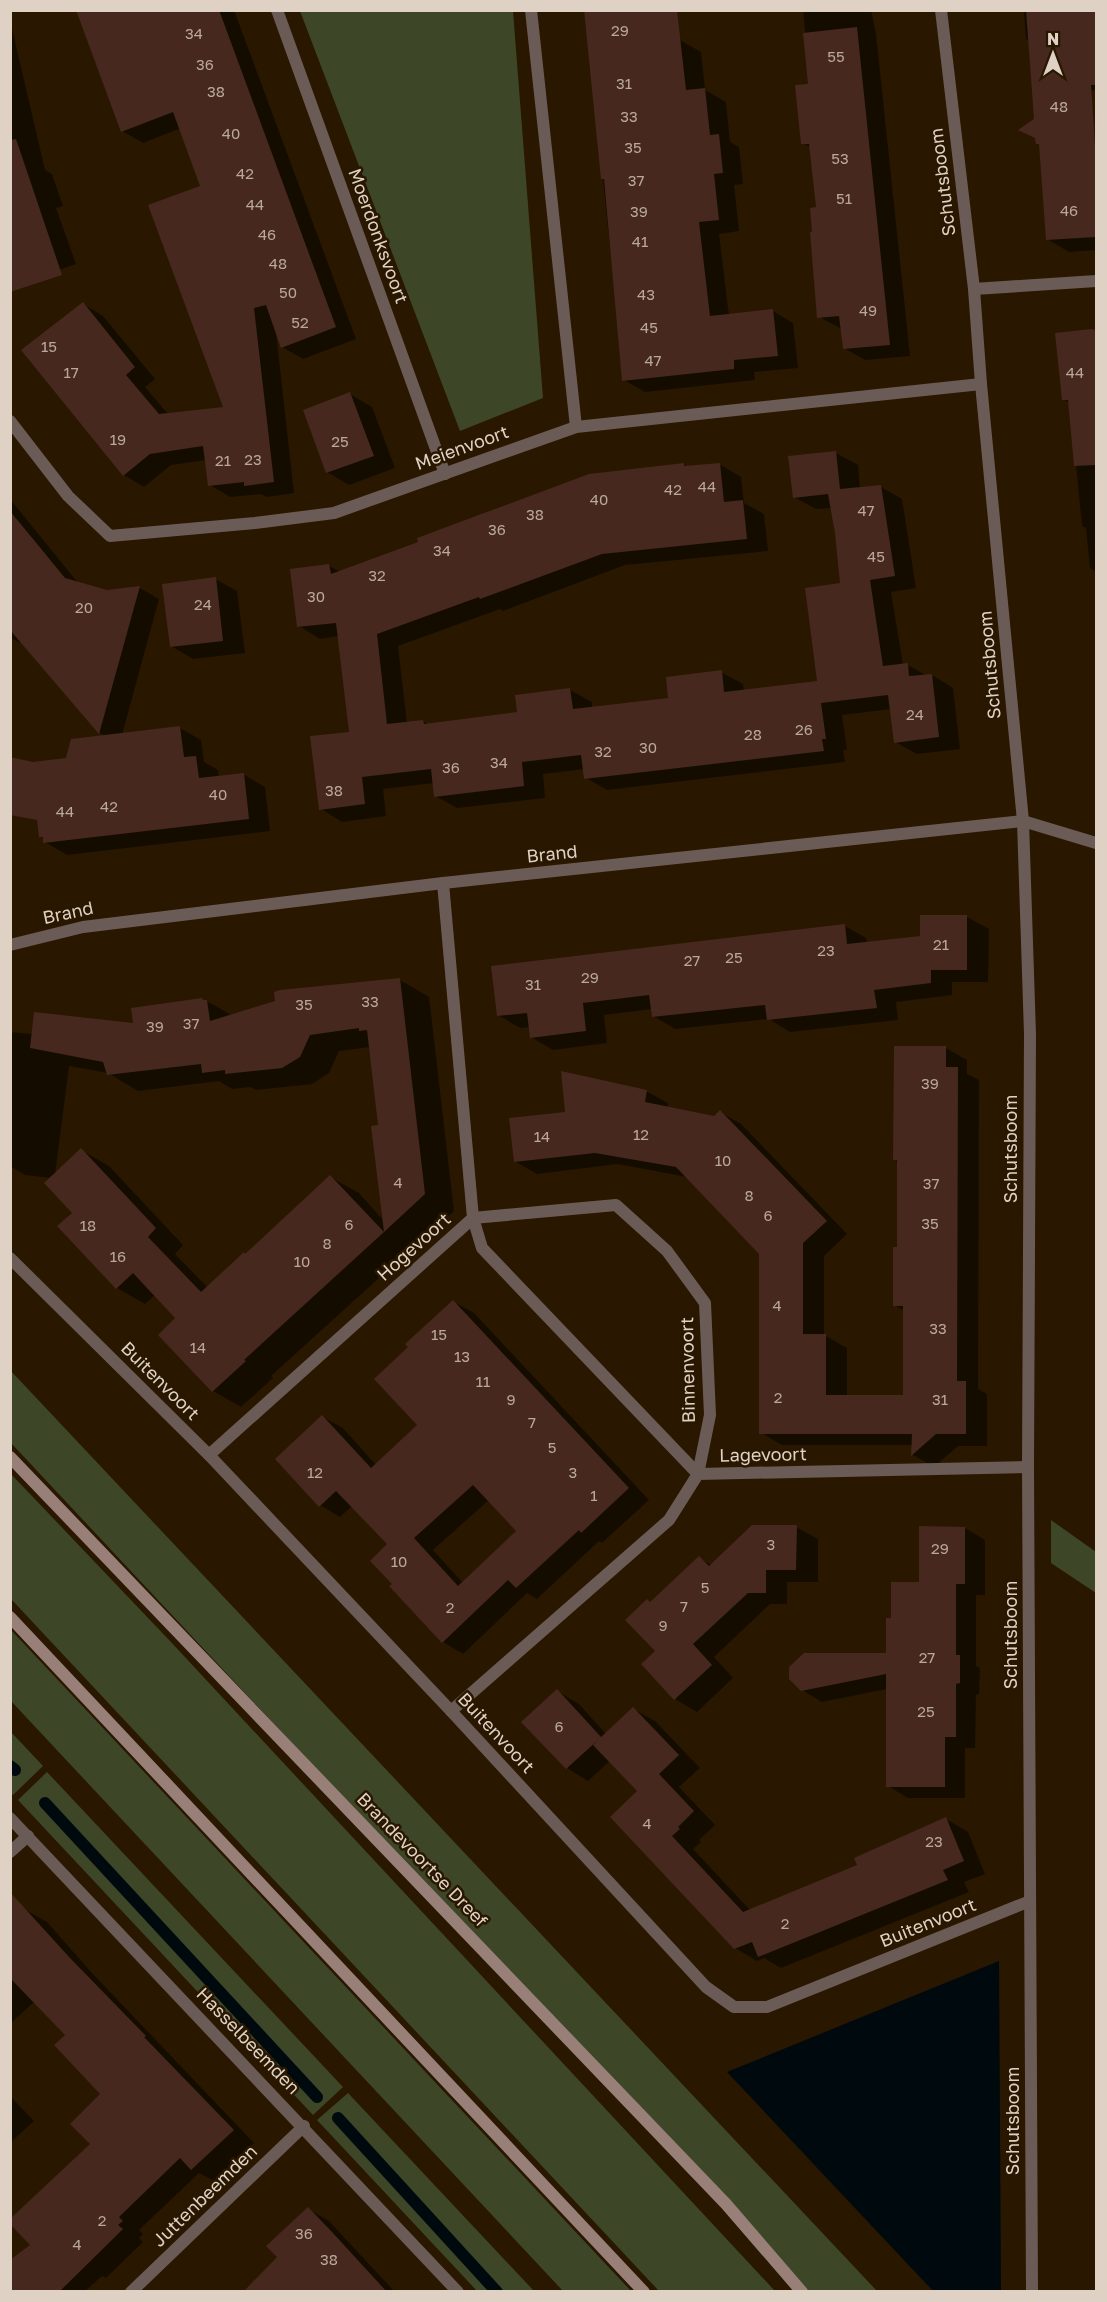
<svg xmlns="http://www.w3.org/2000/svg" width="1107" height="2302" viewBox="0 0 1107 2302" font-family="'Golos Text',sans-serif">
  <style>
    .green { fill: #3d4728 }
    .water { fill: #000a0e }
    .shadow { fill: #0007; fill-rule: evenodd }
    .lines { fill: none; stroke-linecap: round; stroke-linejoin: round }
    .stream { stroke: #000a0e; stroke-width: 12 }
    .building { fill: #46281f; fill-rule: evenodd }
    .minor { stroke: #6b5b56; stroke-width: 12 }
    .secondary { stroke: #988078; stroke-width: 12 }
    .labels { text-anchor: middle; stroke-width: 5; stroke-linejoin: round; paint-order: stroke }
    .number-label { font-size: 15px; fill: #b9a89b }
    .street-label { font-size: 18px; fill: #dfd2c4; stroke: #291700 }
  </style>
  <rect width="100%" height="100%" fill="#291700"/>
  <g class="green">
    <polygon points="300,11 513,11 543,398 460,431"/>
    <polygon points="10,1370 877,2291 805,2291 11,1443"/>
    <polygon points="11,1474 170,1641 775,2291 659,2291 11,1599"/>
    <polygon points="1051,1520 1096,1552 1096,1593 1051,1563"/>
    <polygon points="11,1630 631,2291 563,2291 11,1701"/>
    <polygon points="11,1732 43,1766 13,1795 10,1792"/>
    <polygon points="47,1772 343,2087 313,2115 18,1800"/>
    <polygon points="348,2093 534,2291 477,2291 317,2120"/>
  </g>
  <polygon class="water" points="999,1961 1001,2291 933,2291 727,2072"/>
  <g class="shadow">
    <polygon points="77,10 234,10 356,339 303,359 282,347 276,333 294,493 267,497 261,494 230,497 210,485 207,460 171,465 144,487 124,475 83,304 103,316 155,379 145,387 168,414 225,408 202,187 181,128 143,143 122,131"/>
    <polygon points="585,10 680,40 701,52 705,90 726,102 730,142 739,147 743,184 734,185 739,231 719,234 729,316 773,311 793,323 798,368 754,372 755,380 645,392 624,380"/>
    <polygon points="803,10 871,10 876,34 910,356 865,360 844,348 842,329 819,317 817,209 811,148 803,143 810,85"/>
    <polygon points="1024,10 1096,10 1096,90 1054,93 1030,41 1026,39"/>
    <polygon points="10,20 45,170 52,174 63,206 56,208 76,264 10,287"/>
    <polygon points="1096,139 1096,250 1069,252 1047,239 1040,143"/>
    <polygon points="1096,330 1096,572 1090,568 1086,528 1082,526 1070,403 1063,399 1057,334"/>
    <polygon points="350,394 372,407 395,468 349,485 327,472"/>
    <polygon points="836,453 858,465 860,489 881,487 902,499 916,588 891,592 903,665 908,665 927,676 932,675 953,688 960,749 917,754 895,742 891,709 842,715 847,750 843,750 845,762 607,790 586,778 585,769 543,774 545,798 457,808 435,796 434,783 383,789 386,816 342,822 321,809 350,733 339,636 320,639 299,626 329,566 341,572 683,464 689,468 719,464 741,477 744,503 764,514 768,551 625,565 503,611 500,609 398,646 407,723 423,721 429,725 519,713 570,690 592,702 592,709 670,700 721,672 743,684 744,692 818,682 842,584 832,508 816,509 794,497"/>
    <polygon points="10,499 79,584 107,591 140,588 159,599 122,735 180,728 201,740 204,762 218,770 219,777 243,774 265,787 270,831 67,855 45,842 44,839 40,836 67,760 107,737 100,733 26,645 10,638"/>
    <polygon points="215,579 237,591 245,653 193,659 171,646"/>
    <polygon points="967,917 989,929 988,982 952,982 952,995 896,1002 898,1020 790,1032 769,1019 675,1029 653,1016 652,1009 604,1015 607,1043 553,1050 531,1037 530,1027 520,1028 498,1015 845,926 866,938 867,943 921,938"/>
    <path d="M400,980L429,997L454,1211L415,1248L407,1244L411,1249L271,1376L273,1378L241,1407L213,1391L160,1335L177,1318L155,1295L145,1304L117,1288L74,1213L51,1178L25,1175L10,1166V1032L33,1034L134,1025L207,1001L233,1016ZM370,1047L380,1126L384,1221L359,1193L330,1177L246,1256L208,1288L175,1254L183,1245L109,1166L81,1150L55,1175L69,1066L108,1073L138,1091L219,1081L232,1089L250,1087L256,1090L312,1084L329,1073L339,1051Z"/>
    <polygon points="946,1048 967,1060 967,1074 979,1080 978,1389 987,1394 987,1446 958,1446 934,1467 913,1455 913,1445 782,1445 761,1433 761,1253 687,1177 618,1164 537,1174 516,1162 567,1113 646,1091 668,1103 667,1108 714,1117 720,1112 741,1124 847,1234 824,1256 824,1335 847,1348 847,1396 905,1396 905,1311 894,1305 898,1248 898,1162 895,1160"/>
    <path d="M454,1302L474,1313L649,1500L602,1543L599,1541L537,1599L527,1593L463,1654L443,1642L394,1584L390,1544L353,1505L340,1517L320,1505L323,1417L343,1428L376,1465L419,1426L410,1347ZM489,1500L518,1532L463,1583L433,1550Z"/>
    <polygon points="796,1527 818,1539 818,1582 787,1582 787,1604 770,1604 714,1657 733,1678 697,1712 675,1699 643,1664 657,1651 650,1603 699,1558 711,1565"/>
    <polygon points="965,1528 985,1540 985,1595 976,1595 976,1666 980,1668 979,1694 976,1695 975,1748 965,1748 965,1798 908,1798 888,1786 887,1689 822,1702 802,1690 887,1655 893,1620"/>
    <polygon points="557,1691 579,1704 606,1734 633,1709 655,1721 700,1768 679,1787 715,1825 699,1840 701,1842 693,1849 750,1910 858,1866 946,1819 968,1832 985,1874 964,1882 969,1892 781,1968 764,1958 757,1961 735,1948 639,1792 610,1761 588,1781 567,1768"/>
    <polygon points="26,1910 47,1922 91,1972 254,2143 214,2181 199,2173 139,2230 143,2234 139,2238 143,2242 106,2278 102,2276 84,2292 10,2292 32,2245 92,2144 103,2094 67,2035 35,2001 10,2024 10,1924"/>
    <polygon points="10,2096 34,2121 10,2143"/>
    <polygon points="308,2209 329,2221 395,2292 245,2292 279,2257"/>
  </g>
  <g class="lines">
    <g class="stream">
      <polyline points="10,1766 15,1770"/>
      <polyline points="45,1803 317,2097"/>
      <polyline points="338,2118 497,2292"/>
    </g>
  </g>
  <g class="building">
    <polygon points="76,10 219,10 336,327 281,348 266,305 254,308 274,482 244,486 244,482 208,486 203,446 150,454 123,476 21,350 83,302 135,367 126,375 159,414 223,407 148,205 200,186 173,112 121,132"/>
    <polygon points="584,10 677,10 686,90 705,88 710,135 719,134 723,173 714,174 719,220 699,222 710,316 773,309 778,356 734,360 734,369 622,381 604,179 601,179"/>
    <polygon points="1026,10 1096,10 1096,85 1091,85 1096,159 1096,237 1046,240 1039,144 1036,144 1035,138 1018,130 1034,119"/>
    <polygon points="857,27 890,345 843,349 839,316 817,318 810,232 812,232 810,208 816,207 809,144 801,144 795,85 808,84 803,33"/>
    <polygon points="16,139 62,275 10,292 10,140"/>
    <polygon points="1091,329 1096,330 1096,465 1074,466 1068,400 1062,400 1055,333"/>
    <polygon points="350,392 374,456 326,473 303,410"/>
    <polygon points="836,451 840,489 881,485 895,576 870,580 883,666 908,663 909,676 932,674 939,737 894,743 888,695 821,703 826,739 822,739 824,751 584,779 581,755 522,762 524,786 434,797 431,769 362,777 365,804 319,810 310,736 349,732 336,623 297,627 290,569 329,564 331,574 418,542 417,538 589,474 684,463 684,466 720,463 724,502 743,500 747,539 602,554 480,599 479,597 377,634 387,724 423,720 424,724 517,712 515,695 570,688 573,709 668,698 666,677 722,670 724,692 817,681 805,588 840,583 835,533 828,494 793,498 788,456"/>
    <polygon points="10,511 65,578 107,590 140,586 99,734 10,630"/>
    <polygon points="216,577 223,641 170,647 162,584"/>
    <polygon points="180,726 184,757 196,756 199,778 244,773 249,819 43,843 43,837 39,837 37,820 10,815 10,757 33,762 66,758 71,739"/>
    <polygon points="920,915 967,915 967,970 931,970 931,983 874,990 877,1008 767,1020 765,1005 652,1017 649,995 583,1003 586,1031 530,1038 527,1013 497,1016 491,966 845,924 847,944 920,936"/>
    <polygon points="400,978 425,1194 384,1232 371,1126 378,1125 367,1030 359,1031 359,1028 310,1035 300,1057 282,1068 225,1074 225,1070 202,1073 201,1064 107,1075 103,1062 30,1048 34,1012 133,1023 131,1008 202,998 203,1000 207,1000 210,1021 275,1001 274,992 280,990"/>
    <polygon points="894,1046 946,1046 946,1067 958,1067 957,1381 966,1381 966,1434 936,1434 911,1456 912,1434 759,1434 759,1254 676,1167 595,1153 514,1162 509,1118 565,1112 561,1071 647,1090 645,1102 714,1116 720,1110 827,1221 803,1243 803,1334 826,1334 826,1395 903,1395 903,1306 893,1306 893,1247 897,1247 897,1160 893,1160"/>
    <polygon points="81,1148 156,1228 148,1237 201,1292 244,1252 245,1254 330,1175 384,1232 244,1360 246,1361 212,1392 158,1335 175,1318 133,1273 116,1289 57,1226 72,1213 44,1183"/>
    <path d="M453,1300L629,1488L581,1533L579,1530L516,1588L508,1580L442,1643L389,1586L392,1584L370,1561L387,1544L336,1491L319,1507L275,1459L322,1415L371,1468L417,1425L374,1379L408,1347L405,1344ZM473,1485L516,1531L458,1586L414,1538Z"/>
    <polygon points="752,1525 797,1525 796,1570 766,1570 766,1593 748,1593 693,1644 712,1665 674,1700 641,1664 655,1651 625,1620 647,1599 650,1602 699,1556 709,1566"/>
    <polygon points="919,1526 965,1527 965,1584 956,1584 956,1655 960,1655 960,1683 956,1684 956,1737 945,1737 945,1787 886,1787 886,1674 801,1691 789,1679 789,1667 804,1653 886,1653 886,1618 891,1618 891,1582 919,1582"/>
    <polygon points="557,1689 601,1737 633,1707 679,1755 659,1774 694,1811 678,1827 680,1829 672,1836 743,1912 857,1865 854,1858 946,1817 964,1861 943,1870 948,1880 758,1957 752,1942 734,1949 610,1817 637,1791 593,1745 598,1740 566,1769 521,1722"/>
    <polygon points="10,1892 70,1958 146,2036 144,2037 234,2130 191,2170 180,2158 119,2217 123,2221 118,2225 123,2229 59,2292 10,2292 10,2260 30,2245 10,2224 10,2219 90,2144 70,2124 100,2094 54,2045 65,2035 10,1978"/>
    <polygon points="308,2207 332,2232 387,2292 243,2292 277,2257 266,2246"/>
  </g>
  <g class="lines">
    <g class="minor">
      <polyline points="277,10 445,474"/>
      <polyline points="531,10 576,427"/>
      <polyline points="941,10 974,289 981,384 1023,821 1030,1034 1028,1467 1032,2292"/>
      <polyline points="974,289 1096,281"/>
      <polyline points="10,421 68,496 110,536 255,523 334,513 576,427 981,384"/>
      <polyline points="10,945 83,927 443,883 1023,821 1096,843"/>
      <polygon points="616,1205 667,1251 705,1303 710,1415 698,1474 482,1248 473,1218"/>
      <polyline points="10,1258 209,1455 451,1711 706,1987 734,2007 767,2007 1030,1901"/>
      <polyline points="209,1455 473,1218 443,883"/>
      <polyline points="451,1711 669,1520 698,1474 1028,1467"/>
      <polyline points="10,1818 458,2292"/>
      <polyline points="10,1852 28,1836"/>
      <polyline points="131,2292 304,2126"/>
    </g>
    <g class="secondary">
      <polyline points="10,1457 726,2204 802,2292"/>
      <polyline points="10,1617 644,2292"/>
    </g>
  </g>
  <g class="labels">
    <g class="number-label">
      <text x="620" y="36">29</text>
      <text x="194" y="39">34</text>
      <text x="836" y="62">55</text>
      <text x="205" y="70">36</text>
      <text x="624" y="89">31</text>
      <text x="216" y="97">38</text>
      <text x="1059" y="112">48</text>
      <text x="629" y="122">33</text>
      <text x="231" y="139">40</text>
      <text x="633" y="153">35</text>
      <text x="840" y="164">53</text>
      <text x="245" y="179">42</text>
      <text x="636" y="186">37</text>
      <text x="844" y="204">51</text>
      <text x="255" y="210">44</text>
      <text x="1069" y="216">46</text>
      <text x="639" y="217">39</text>
      <text x="267" y="240">46</text>
      <text x="640" y="247">41</text>
      <text x="278" y="269">48</text>
      <text x="288" y="298">50</text>
      <text x="646" y="300">43</text>
      <text x="868" y="316">49</text>
      <text x="300" y="328">52</text>
      <text x="649" y="333">45</text>
      <text x="49" y="352">15</text>
      <text x="653" y="366">47</text>
      <text x="71" y="378">17</text>
      <text x="1075" y="378">44</text>
      <text x="118" y="445">19</text>
      <text x="340" y="447">25</text>
      <text x="253" y="465">23</text>
      <text x="223" y="466">21</text>
      <text x="707" y="492">44</text>
      <text x="673" y="495">42</text>
      <text x="599" y="505">40</text>
      <text x="866" y="516">47</text>
      <text x="535" y="520">38</text>
      <text x="497" y="535">36</text>
      <text x="442" y="556">34</text>
      <text x="876" y="562">45</text>
      <text x="377" y="581">32</text>
      <text x="316" y="602">30</text>
      <text x="203" y="610">24</text>
      <text x="84" y="613">20</text>
      <text x="915" y="720">24</text>
      <text x="804" y="735">26</text>
      <text x="753" y="740">28</text>
      <text x="648" y="753">30</text>
      <text x="603" y="757">32</text>
      <text x="499" y="768">34</text>
      <text x="451" y="773">36</text>
      <text x="334" y="796">38</text>
      <text x="218" y="800">40</text>
      <text x="109" y="812">42</text>
      <text x="65" y="817">44</text>
      <text x="941" y="950">21</text>
      <text x="826" y="956">23</text>
      <text x="734" y="963">25</text>
      <text x="692" y="966">27</text>
      <text x="590" y="983">29</text>
      <text x="533" y="990">31</text>
      <text x="370" y="1007">33</text>
      <text x="304" y="1010">35</text>
      <text x="191" y="1029">37</text>
      <text x="155" y="1032">39</text>
      <text x="930" y="1089">39</text>
      <text x="641" y="1140">12</text>
      <text x="542" y="1142">14</text>
      <text x="723" y="1166">10</text>
      <text x="398" y="1188">4</text>
      <text x="931" y="1189">37</text>
      <text x="749" y="1201">8</text>
      <text x="768" y="1221">6</text>
      <text x="930" y="1229">35</text>
      <text x="349" y="1230">6</text>
      <text x="88" y="1231">18</text>
      <text x="327" y="1249">8</text>
      <text x="118" y="1262">16</text>
      <text x="302" y="1267">10</text>
      <text x="777" y="1311">4</text>
      <text x="938" y="1334">33</text>
      <text x="439" y="1340">15</text>
      <text x="198" y="1353">14</text>
      <text x="462" y="1362">13</text>
      <text x="483" y="1387">11</text>
      <text x="778" y="1403">2</text>
      <text x="511" y="1405">9</text>
      <text x="940" y="1405">31</text>
      <text x="532" y="1428">7</text>
      <text x="552" y="1453">5</text>
      <text x="315" y="1478">12</text>
      <text x="573" y="1478">3</text>
      <text x="594" y="1501">1</text>
      <text x="771" y="1550">3</text>
      <text x="940" y="1554">29</text>
      <text x="399" y="1567">10</text>
      <text x="705" y="1593">5</text>
      <text x="684" y="1612">7</text>
      <text x="450" y="1613">2</text>
      <text x="663" y="1631">9</text>
      <text x="927" y="1663">27</text>
      <text x="926" y="1717">25</text>
      <text x="559" y="1732">6</text>
      <text x="647" y="1829">4</text>
      <text x="934" y="1847">23</text>
      <text x="785" y="1929">2</text>
      <text x="102" y="2226">2</text>
      <text x="304" y="2239">36</text>
      <text x="77" y="2250">4</text>
      <text x="329" y="2265">38</text>
    </g>
    <g class="street-label">
      <text transform="translate(943 182) rotate(-97)" y="6">Schutsboom</text>
      <text transform="translate(378 236) rotate(70)" y="6">Moerdonksvoort</text>
      <text transform="translate(462 448) rotate(-20)" y="6">Meienvoort</text>
      <text transform="translate(990 665) rotate(-95)" y="6">Schutsboom</text>
      <text transform="translate(552 854) rotate(-6)" y="6">Brand</text>
      <text transform="translate(68 913) rotate(-12)" y="6">Brand</text>
      <text transform="translate(1011 1149) rotate(-90)" y="6">Schutsboom</text>
      <text transform="translate(414 1247) rotate(-42)" y="6">Hogevoort</text>
      <text transform="translate(688 1370) rotate(-91)" y="6">Binnenvoort</text>
      <text transform="translate(160 1381) rotate(45)" y="6">Buitenvoort</text>
      <text transform="translate(763 1455) rotate(-1)" y="6">Lagevoort</text>
      <text transform="translate(1011 1635) rotate(-90)" y="6">Schutsboom</text>
      <text transform="translate(496 1733) rotate(47)" y="6">Buitenvoort</text>
      <text transform="translate(422 1860) rotate(46)" y="6">Brandevoortse Dreef</text>
      <text transform="translate(928 1923) rotate(-22)" y="6">Buitenvoort</text>
      <text transform="translate(248 2041) rotate(46)" y="6">Hasselbeemden</text>
      <text transform="translate(1013 2121) rotate(-90)" y="6">Schutsboom</text>
      <text transform="translate(205 2196) rotate(-44)" y="6">Juttenbeemden</text>
    </g>
  </g>
  <rect width="1107" height="2302" fill="none" stroke="#dfd2c4" stroke-width="24"/>
  <g transform="translate(1053 54)" stroke="#291700" stroke-width="4.5" paint-order="stroke">
  <path d="M0-4.5L10 22L0 15L-10 22Z" fill="#dfd2c4"/>
  <text y="-9" font-size="16" font-weight="bold" text-anchor="middle" fill="#dfd2c4">N</text>
  </g>
</svg>
